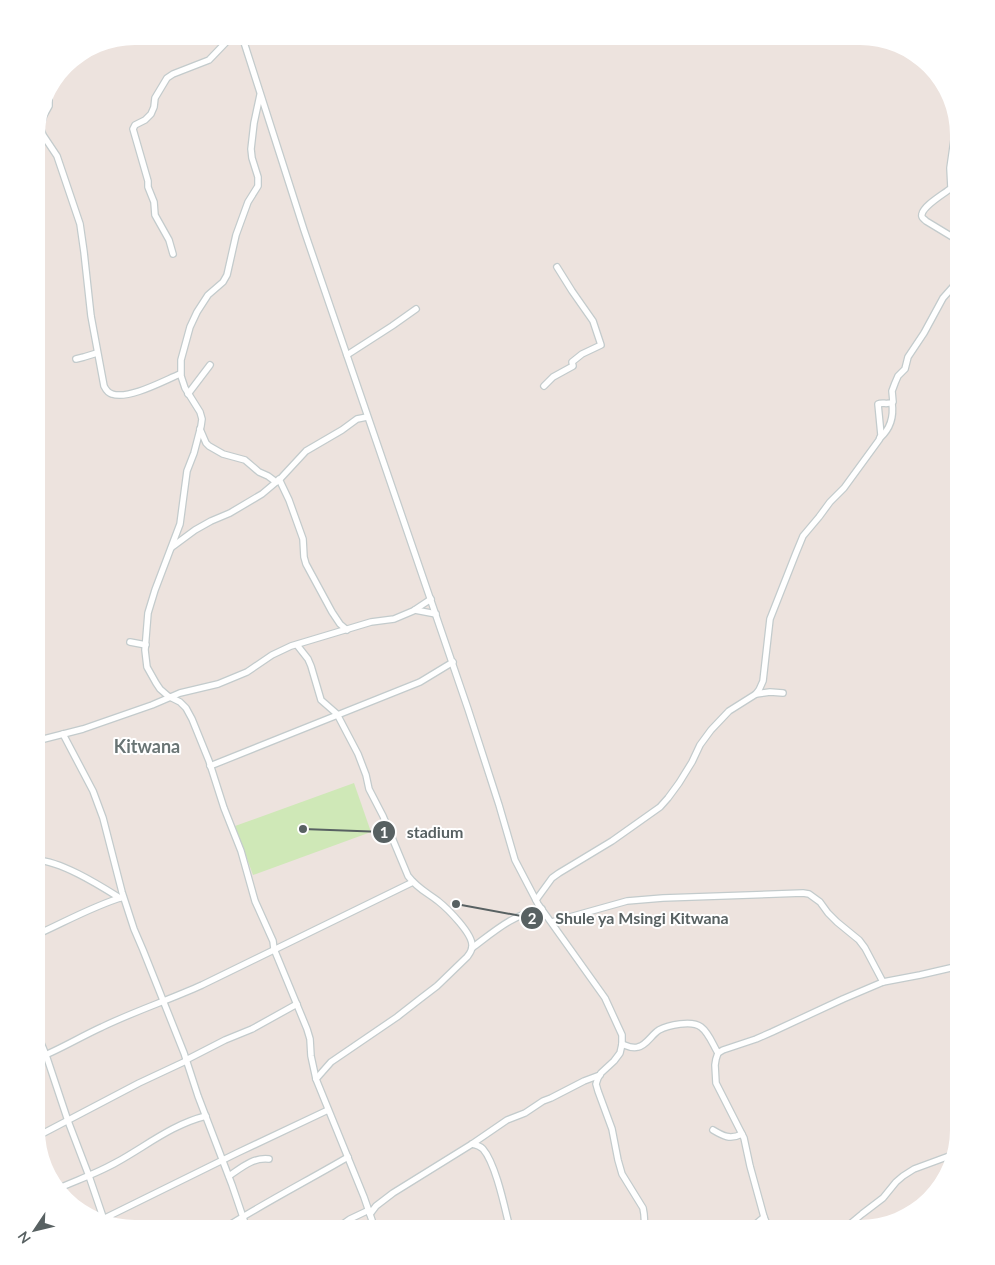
<svg xmlns="http://www.w3.org/2000/svg" width="995" height="1265" viewBox="0 0 995 1265" font-family="Lato,sans-serif">
  <style>
    .green { fill: #cfe8b7 }
    .lines { fill: none; stroke-linecap: round; stroke-linejoin: round }
    .street-casing { stroke: #c3cbcc; stroke-width: 8 }
    .street { stroke: #fff; stroke-width: 5.5 }
    .labels { text-anchor: middle; stroke-width: 4; stroke-linejoin: round; paint-order: stroke }
    .quarter-label { font-size: 18px; font-weight: bold; fill: #697474; stroke: #fff }
    .leader { fill: none; stroke: #586162; stroke-width: 2 }
    .callout-dot { fill: #586162; stroke: #fff; stroke-width: 2 }
    .mark-label { font-size: 15px; text-anchor: middle; font-weight: bold; fill: #fff }
    .callout-label { font-size: 16px; text-anchor: middle; font-weight: bold; fill: #586162; stroke: #fff; stroke-width: 4; stroke-linejoin: round; paint-order: stroke }
  </style>
  <rect width="100%" height="100%" fill="#ede3de"/>
  <polygon class="green" points="354,783 371,832 253,875 235,826"/>
  <g class="lines">
    <g class="street-casing">
      <g id="street">
        <polyline points="242,36 304,230 468,709 499,805 515,860 538,904 605,998 622,1035 622,1044 620,1053 614,1061 601,1073 598,1078 596,1084 598,1091 612,1129 618,1160 622,1174 643,1208 644,1214 645,1229"/>
        <polyline points="69,62 73,59"/>
        <path d="M54,82L49,95V106L44,115L40,127L43,135L57,156L80,224L84,252L91,316L104,386C106,390 108,393 112,394C129,400 165,380 180,374"/>
        <polyline points="260,95 254,123 251,149 252,158 258,177 258,186 248,202 236,235 227,275 223,282 208,295 197,312 190,327 181,360 181,376 185,388 200,412 202,419 201,426 194,453 187,471 180,524 155,590 148,613 145,650 147,667 156,683 160,689 168,696 180,702 186,708 192,719 209,761 224,808 241,851 255,901 273,941 274,949 307,1029 310,1039 311,1056 316,1079 364,1197 375,1229"/>
        <path d="M956,126L950,168L951,188C944,194 924,205 922,214C921,218 923,218 926,221L959,241"/>
        <polyline points="173,254 169,240 155,215 154,202 148,187 148,181 133,129 135,125 145,120 151,114 154,107 155,98 167,78 173,74 209,60 232,36"/>
        <polyline points="347,355 392,326 416,309"/>
        <polyline points="76,359 84,357 97,353"/>
        <polyline points="544,386 553,377 573,366 572,362 582,354 601,345 593,321 572,291 557,267"/>
        <polyline points="188,394 210,365"/>
        <polyline points="200,429 206,443 209,446 223,454 245,460 259,472 268,476 276,482"/>
        <path d="M880,438C891,428 894,417 892,403"/>
        <polyline points="279,479 289,500 303,539 304,557 306,564 332,612 340,624 347,630"/>
        <polyline points="172,547 195,530 211,521 230,513 262,494 281,478 306,451 342,430 357,419 367,417"/>
        <polyline points="415,610 436,614"/>
        <polyline points="130,642 146,645"/>
        <path d="M297,645L308,659L311,666L321,700L337,714L358,754L366,775L369,789L383,816L408,876C417,888 426,892 438,901C448,909 473,934 472,946C472,951 470,953 467,957L437,986L420,999L397,1017L331,1062L316,1079"/>
        <polyline points="756,694 770,692 783,693"/>
        <polyline points="63,734 93,791 103,818 122,892 134,929 143,950 184,1053 198,1096 232,1185 247,1229"/>
        <polyline points="36,741 83,729 152,705 180,693 218,684 247,672 272,655 291,646 371,622 394,619 413,611 431,599"/>
        <polyline points="210,766 420,682 453,662"/>
        <path d="M36,860C61,861 99,885 120,898"/>
        <path d="M536,900L552,878L559,873L612,841L660,807L668,798L679,783L692,762L700,745L711,730L729,711L756,694L759,690L763,681L770,619L796,553L803,536L819,517L830,502L844,488L879,440L881,435L878,404C882,402 888,405 893,402L892,391L895,383L898,376L905,369L908,357L924,333L943,298L959,280"/>
        <polyline points="552,922 627,901 663,898 803,893 809,894 820,902 828,913 837,922 859,940 865,948 883,982"/>
        <path d="M36,935C65,922 93,906 123,897"/>
        <path d="M472,948C496,930 512,915 542,909"/>
        <polyline points="36,1031 46,1055 68,1121 89,1176 104,1220"/>
        <path d="M622,1044C627,1046 632,1049 638,1047C647,1045 651,1035 659,1030C668,1025 692,1020 701,1027C709,1033 713,1045 718,1053"/>
        <path d="M36,1059C59,1050 80,1037 102,1027C135,1011 169,1000 202,985L413,882"/>
        <polyline points="186,1060 225,1040 252,1029 297,1004"/>
        <path d="M713,1130C723,1136 730,1140 742,1134"/>
        <polyline points="38,1136 139,1083 186,1061"/>
        <path d="M472,1144C477,1145 480,1146 483,1149C496,1164 505,1209 510,1229"/>
        <path d="M229,1176C241,1168 253,1157 269,1159"/>
        <path d="M57,1189C77,1180 98,1173 117,1162C146,1146 173,1124 206,1116"/>
        <polyline points="370,1214 376,1206 393,1193 472,1144 507,1120 525,1113 543,1101 551,1098 584,1081 600,1075"/>
        <polyline points="101,1220 237,1153 328,1110"/>
        <path d="M223,1229C264,1203 307,1181 348,1157"/>
        <polyline points="336,1229 350,1219 369,1210"/>
        <polyline points="750,1229 764,1217"/>
        <polyline points="769,1229 764,1217 750,1166 744,1138 716,1083 715,1065 716,1059 718,1053 723,1050 756,1039 772,1032 843,999 883,982 920,975 959,966"/>
        <polyline points="844,1229 862,1214 883,1198 896,1182 903,1176 914,1169 952,1155"/>
      </g>
    </g>
    <use href="#street" class="street"/>
  </g>
  <g class="labels">
    <g class="quarter-label">
      <text x="147" y="753">Kitwana</text>
    </g>
  </g>
  <path d="M0 0H995V1265H0ZM135 45H860A90 90 0 0 1 950 135V1130A90 90 0 0 1 860 1220H135A90 90 0 0 1 45 1130V135A90 90 0 0 1 135 45Z" fill="#fff" fill-rule="evenodd"/>
  <path class="leader" d="M303 829L384 832M456 904L532 918"/>
  <g class="callout-dot">
    <circle cx="303" cy="829" r="5"/>
    <circle cx="456" cy="904" r="5"/>
    <circle cx="384" cy="832" r="12"/>
    <circle cx="532" cy="918" r="12"/>
  </g>
  <g class="mark-label">
    <text x="384" y="838">1</text>
    <text x="532" y="924">2</text>
  </g>
  <g class="callout-label">
    <text x="435" y="838">stadium</text>
    <text x="642" y="924">Shule ya Msingi Kitwana</text>
  </g>
  <g transform="translate(35 1230) rotate(235)" stroke="#ffffff" stroke-width="4" paint-order="stroke">
  <path d="M0-4L9 19L0 12L-9 19Z" fill="#586162"/>
  <text y="-8" font-size="14" font-weight="bold" text-anchor="middle" fill="#586162">N</text>
  </g>
</svg>
